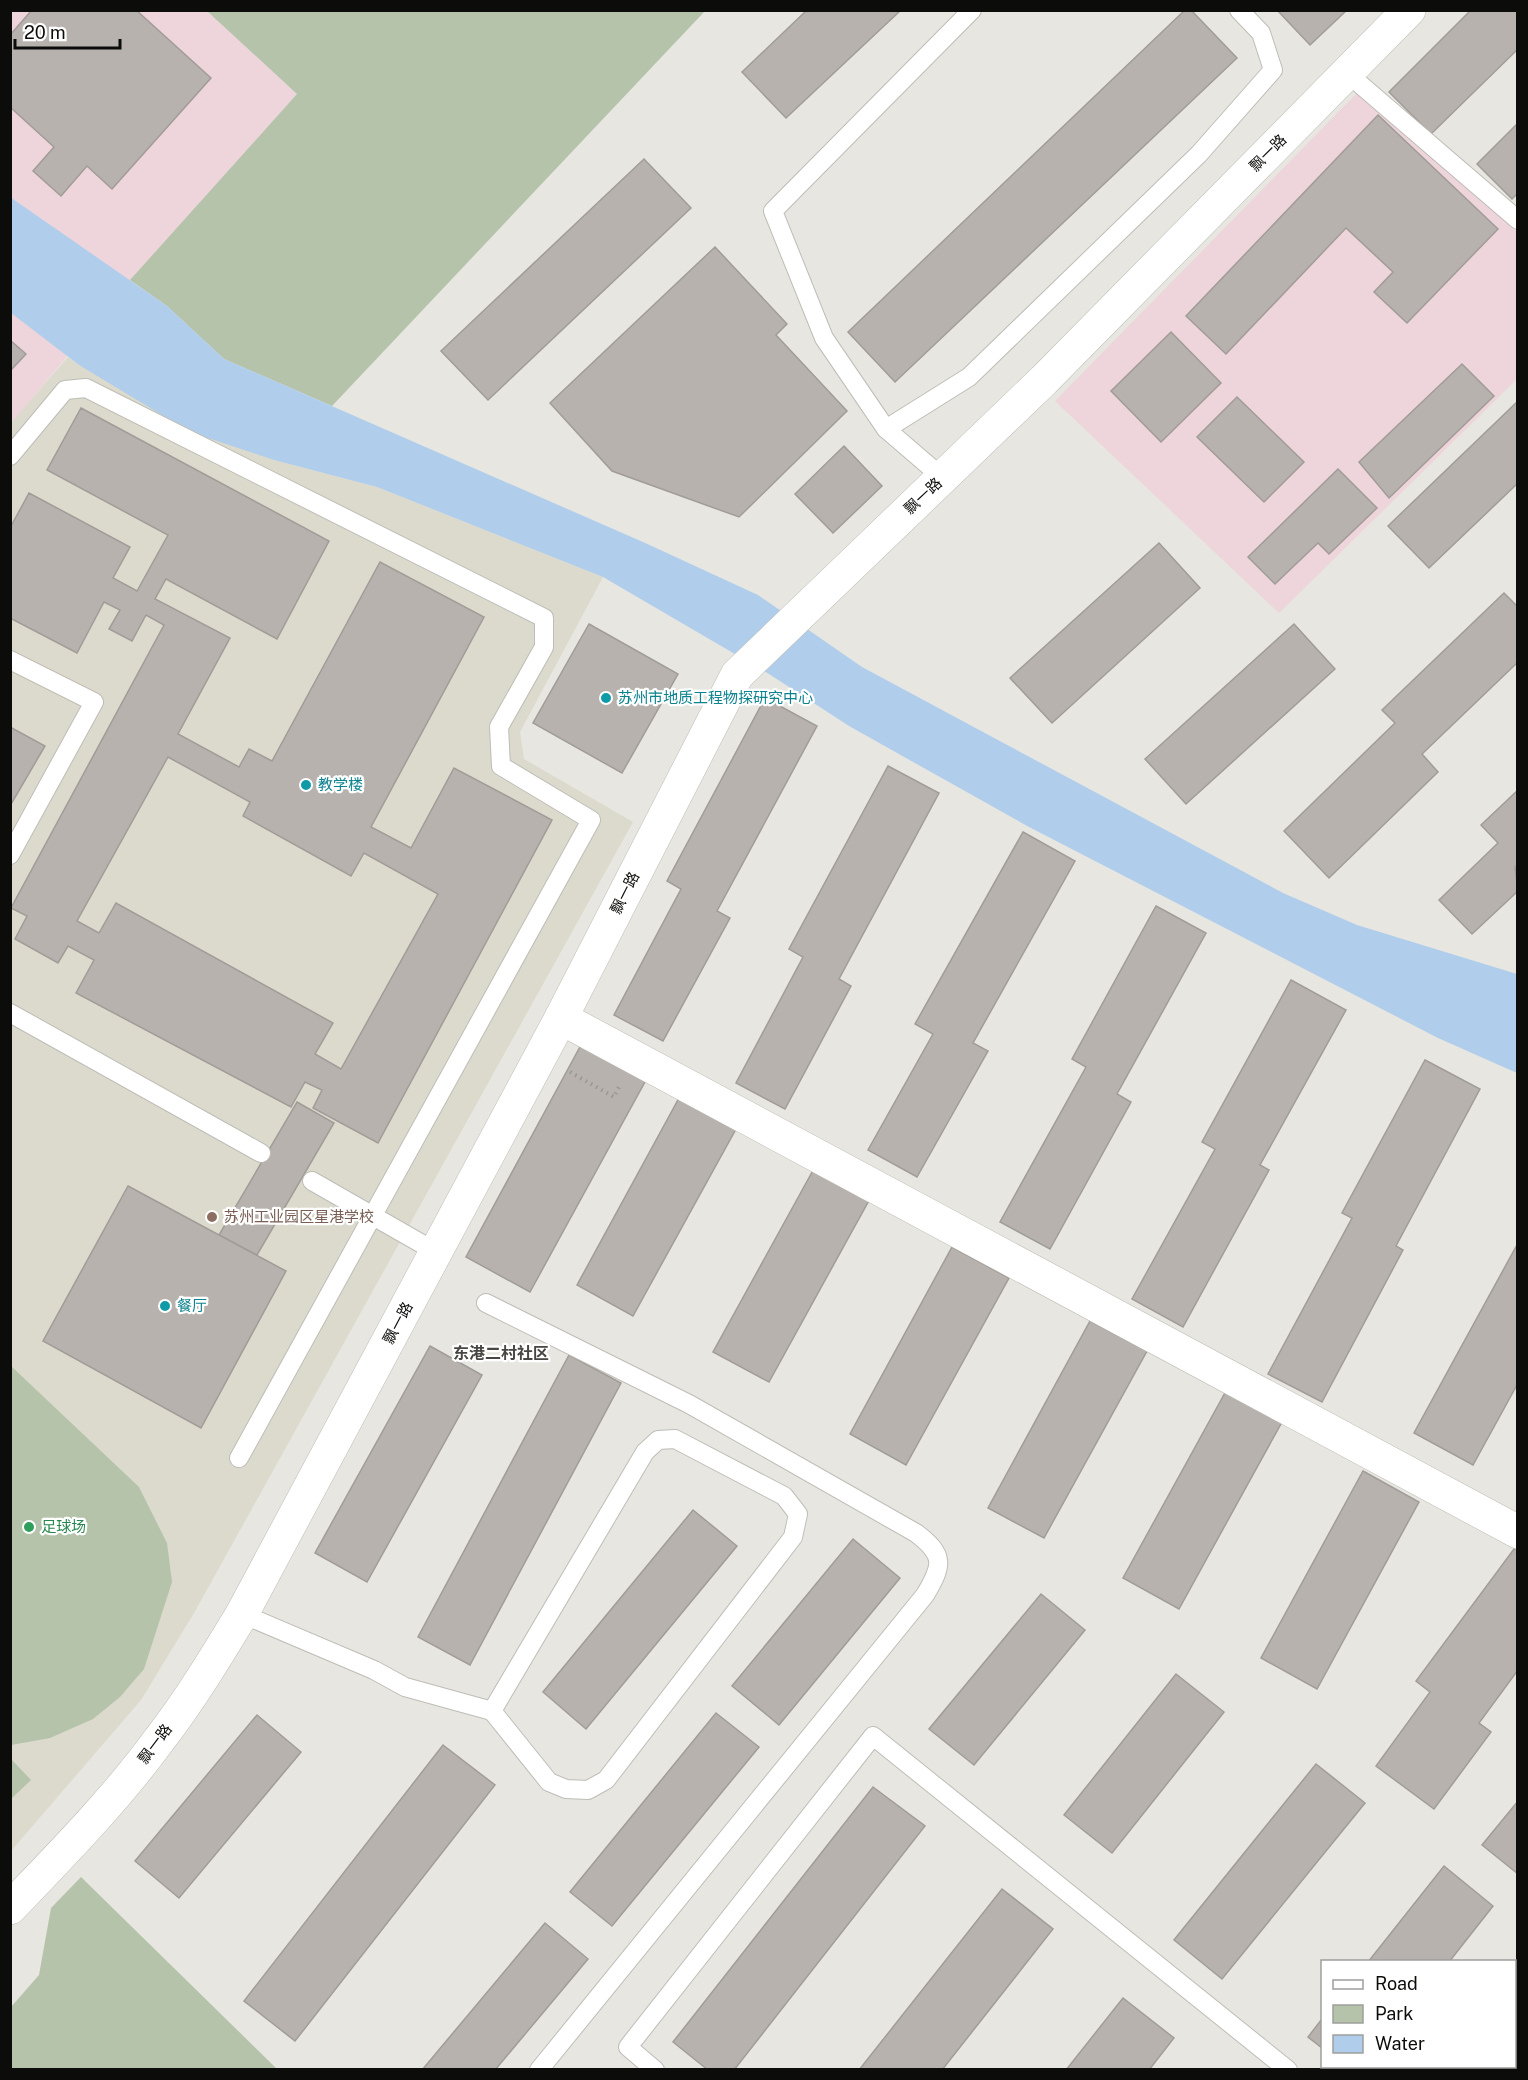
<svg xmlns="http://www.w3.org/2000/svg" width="1528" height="2080" viewBox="0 0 1528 2080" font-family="'Public Sans','Noto Sans SC',sans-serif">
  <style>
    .commercial { fill: #eed4db }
    .built { fill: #dcdacc }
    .green { fill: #b4c3aa }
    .water { fill: #b0ceec }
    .building { fill: #b7b2ae; stroke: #a19c98; stroke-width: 1.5; fill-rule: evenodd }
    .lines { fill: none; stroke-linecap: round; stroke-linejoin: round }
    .lane-casing { stroke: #bebdb7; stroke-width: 20 }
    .street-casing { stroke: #bebdb7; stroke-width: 34 }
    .secondary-casing { stroke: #bebdb7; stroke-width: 34 }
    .path { stroke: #989893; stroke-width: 4; stroke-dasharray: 1.5 4.5; stroke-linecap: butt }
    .lane { stroke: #fff; stroke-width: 18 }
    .street { stroke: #fff; stroke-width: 33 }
    .secondary { stroke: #fff; stroke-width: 33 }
    .culture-dot { fill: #0f9aa8; stroke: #fff; stroke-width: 2 }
    .education-dot { fill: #8d6e63; stroke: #fff; stroke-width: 2 }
    .leisure-dot { fill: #2e9e5b; stroke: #fff; stroke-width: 2 }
    .labels { text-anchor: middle; stroke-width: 4.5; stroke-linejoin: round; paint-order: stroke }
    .street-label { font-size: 15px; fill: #0c0c0a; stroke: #fff }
    .culture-label { font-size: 15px; fill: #0d838f; stroke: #fff; text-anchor: start }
    .education-label { font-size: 15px; fill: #785e54; stroke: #fff; text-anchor: start }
    .leisure-label { font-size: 15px; fill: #27864d; stroke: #fff; text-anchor: start }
    .neighbourhood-label { font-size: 16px; font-weight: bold; fill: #474642; stroke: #fff }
  </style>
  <rect width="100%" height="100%" fill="#e7e6e0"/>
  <g class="commercial">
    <polygon points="11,11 207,11 297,94 130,280 11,424"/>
    <polygon points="1359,91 1517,232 1517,379 1279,613 1055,401"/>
  </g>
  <polygon class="built" points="68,357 79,365 274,460 377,487 603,577 520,732 524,759 633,822 194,1613 141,1700 11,1851 10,424"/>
  <g class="green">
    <polygon points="207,11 705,11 332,406 224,359 167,306 130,280 297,94"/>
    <polygon points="11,1366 139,1487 167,1543 172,1582 144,1669 120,1697 93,1719 50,1738 11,1745"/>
    <polygon points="11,1759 31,1780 11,1799"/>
    <polygon points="81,1877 277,2069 11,2069 11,2007 39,1975 51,1908"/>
  </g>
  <polygon class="water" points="10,197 167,306 224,359 643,542 758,595 862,667 1283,893 1357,925 1517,974 1517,1073 1438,1038 1029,827 849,726 769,674 603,577 377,487 274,460 190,432 79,365 11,313"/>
  <g class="building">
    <polygon points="32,10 136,10 211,78 112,189 87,166 61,196 33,171 54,147 10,107 10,35"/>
    <polygon points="807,10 901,10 786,118 742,72"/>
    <polygon points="1185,10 1191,10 1237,58 895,382 848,332"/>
    <polygon points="1277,10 1347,10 1310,45"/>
    <polygon points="1471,10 1518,10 1518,49 1431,134 1389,92"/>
    <polygon points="1378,115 1498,229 1407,323 1374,292 1393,272 1346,228 1226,354 1186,316"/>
    <polygon points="1518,123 1518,193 1512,199 1477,164"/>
    <polygon points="644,159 691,208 488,400 441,351"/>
    <polygon points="715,247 787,324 776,335 847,411 739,517 612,471 550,403"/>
    <polygon points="1171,332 1221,383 1161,442 1111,391"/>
    <polygon points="10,340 26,354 10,371"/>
    <polygon points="1462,364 1494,396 1389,498 1359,462"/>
    <polygon points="1237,397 1304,462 1264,502 1197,437"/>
    <polygon points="1518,401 1518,483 1429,568 1388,526"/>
    <path d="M81,408L329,541L277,639L166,579L155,599L230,638L178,734L239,767L249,749L272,761L380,562L484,617L371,827L411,848L454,768L552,820L378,1143L313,1108L322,1090L305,1082L291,1107L76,993L94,960L68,946L58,963L15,939L27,916L11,908L164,625L146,615L132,641L109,629L120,610L104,602L77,653L10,618V528L29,493L130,547L113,578L137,591L168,535L47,470ZM168,757L250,802L243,816L351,876L364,853L438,894L341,1069L315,1054L333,1023L116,903L99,933L77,921Z"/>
    <polygon points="844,446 882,486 833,533 795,494"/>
    <polygon points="1338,469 1377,508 1329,554 1318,543 1275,584 1248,557"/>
    <polygon points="1159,543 1200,588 1052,723 1010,678"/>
    <polygon points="1504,593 1518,607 1518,662 1422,754 1438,772 1329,878 1284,831 1395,723 1382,710"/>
    <polygon points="589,624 678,674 622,773 533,723"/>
    <polygon points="1294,624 1335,669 1186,804 1145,759"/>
    <polygon points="765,698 817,726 717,911 730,918 663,1041 614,1015 681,889 667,881"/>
    <polygon points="10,727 45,746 10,806"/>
    <polygon points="888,766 939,793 839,979 851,986 785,1109 736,1083 803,957 789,949"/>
    <polygon points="1518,790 1518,865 1515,867 1518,891 1472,934 1439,900 1498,843 1481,825"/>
    <polygon points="1023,832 1075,861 973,1043 988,1051 917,1177 868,1150 933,1034 915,1024"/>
    <polygon points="1156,906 1206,933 1117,1094 1131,1102 1050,1249 1000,1222 1086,1067 1072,1059"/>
    <polygon points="1291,980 1346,1010 1260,1165 1269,1170 1183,1327 1132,1299 1215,1149 1202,1142"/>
    <polygon points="581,1045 646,1080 530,1292 466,1257"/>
    <polygon points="1425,1060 1480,1089 1396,1246 1403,1250 1322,1402 1268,1374 1352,1218 1342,1213"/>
    <polygon points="679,1098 736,1129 633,1316 577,1285"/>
    <polygon points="297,1102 334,1123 257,1255 219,1235"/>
    <polygon points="816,1165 872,1195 769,1382 713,1352"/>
    <polygon points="128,1186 286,1271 201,1428 43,1341"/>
    <polygon points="1518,1243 1518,1383 1473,1465 1414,1433"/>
    <polygon points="952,1247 1009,1278 906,1465 850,1434"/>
    <polygon points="1090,1321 1147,1351 1044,1538 988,1508"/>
    <polygon points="430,1346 482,1375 367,1582 315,1553"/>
    <polygon points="569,1355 621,1383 470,1665 418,1637"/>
    <polygon points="1226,1391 1282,1422 1179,1609 1123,1578"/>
    <polygon points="1363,1471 1419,1502 1317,1689 1261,1658"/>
    <polygon points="693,1510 737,1546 586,1729 543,1692"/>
    <polygon points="853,1539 900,1578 779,1725 732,1686"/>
    <polygon points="1517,1545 1518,1670 1479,1723 1491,1732 1434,1809 1376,1766 1430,1692 1416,1681"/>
    <polygon points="1041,1594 1085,1630 974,1765 929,1729"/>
    <polygon points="1176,1674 1224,1712 1112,1853 1064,1815"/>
    <polygon points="716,1713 759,1747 612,1926 570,1892"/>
    <polygon points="257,1715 301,1752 179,1898 135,1861"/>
    <polygon points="443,1745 495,1785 295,2041 244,2001"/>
    <polygon points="1316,1764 1365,1803 1222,1979 1174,1940"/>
    <polygon points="873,1787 925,1826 734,2070 708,2070 673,2042"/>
    <polygon points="1518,1801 1518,1874 1482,1845"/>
    <polygon points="1444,1866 1493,1906 1449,1962 1368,1962"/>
    <polygon points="1002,1889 1053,1929 942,2070 859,2070"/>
    <polygon points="545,1923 588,1959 495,2070 422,2070"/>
    <polygon points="1123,1998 1174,2038 1149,2070 1066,2070"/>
    <polygon points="1322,2019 1322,2048 1308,2037"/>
    <polygon points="1518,2024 1518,2070 1483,2070 1485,2066 1514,2066 1514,2028"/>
    <polygon points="1346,2066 1365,2066 1363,2070 1350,2070"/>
  </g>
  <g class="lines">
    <g class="lane-casing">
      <g id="lane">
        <polyline points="1347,73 1518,220"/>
        <polyline points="886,429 969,377 1199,154 1273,70 1261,33 1239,10"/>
        <polyline points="10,456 65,390 86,388 544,618 544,647 499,727 501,766 591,820 239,1458"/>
        <polyline points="943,478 886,429 824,338 773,211 972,10"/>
        <polyline points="10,660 94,702 10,855"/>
        <polyline points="10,1013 261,1153"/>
        <polyline points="312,1181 436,1252"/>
        <path d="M486,1303L689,1404L916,1533C945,1555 943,1565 925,1595L539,2070"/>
        <polygon points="675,1439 784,1496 798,1514 793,1537 606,1780 588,1790 566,1789 549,1782 492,1711 645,1452 658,1440"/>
        <polyline points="242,1614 374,1670 405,1687 492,1711"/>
        <polyline points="655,2070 628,2047 873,1736 1288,2070"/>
      </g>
    </g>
    <g class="street-casing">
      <polyline id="street" points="561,1018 1518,1532"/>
    </g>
    <g class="secondary-casing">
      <path id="secondary" d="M10,1908C62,1854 115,1800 159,1740C190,1700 216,1657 242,1614L561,1018L737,675L1044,380L1409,10"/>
    </g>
    <polyline class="path" points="570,1072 614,1097 619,1087"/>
    <use href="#lane" class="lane"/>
    <use href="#street" class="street"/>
    <use href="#secondary" class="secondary"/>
  </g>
  <g class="culture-dot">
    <circle cx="606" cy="698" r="6"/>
    <circle cx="306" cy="785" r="6"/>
    <circle cx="165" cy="1306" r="6"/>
  </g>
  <circle class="education-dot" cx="212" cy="1217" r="6"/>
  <circle class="leisure-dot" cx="29" cy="1527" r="6"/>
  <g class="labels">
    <g class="street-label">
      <text transform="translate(1268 153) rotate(-45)" y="5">飘一路</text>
      <text transform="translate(923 496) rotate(-43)" y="5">飘一路</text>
      <text transform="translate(625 893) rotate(-63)" y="5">飘一路</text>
      <text transform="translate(398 1323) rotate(-62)" y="5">飘一路</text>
      <text transform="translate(155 1744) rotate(-53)" y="5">飘一路</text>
    </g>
    <g class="culture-label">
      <text x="618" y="703">苏州市地质工程物探研究中心</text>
      <text x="318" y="790">教学楼</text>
      <text x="177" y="1311">餐厅</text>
    </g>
    <g class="education-label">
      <text x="224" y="1222">苏州工业园区星港学校</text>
    </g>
    <g class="leisure-label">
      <text x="41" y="1532">足球场</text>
    </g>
    <g class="neighbourhood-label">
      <text x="501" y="1359">东港二村社区</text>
    </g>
  </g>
  <rect width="1528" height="2080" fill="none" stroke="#0c0c0a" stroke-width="24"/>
  <rect x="1321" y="1960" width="195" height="108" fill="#ffffff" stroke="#9e9e9d" stroke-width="1.5"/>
  <rect x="1333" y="1980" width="30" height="9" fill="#ffffff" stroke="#9e9e9d" stroke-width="1.5"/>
  <text x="1375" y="1990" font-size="18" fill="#0c0c0a">Road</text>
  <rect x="1333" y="2005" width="30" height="18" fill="#b4c3aa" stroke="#9e9e9d" stroke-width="1.5"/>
  <text x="1375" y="2020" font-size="18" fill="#0c0c0a">Park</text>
  <rect x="1333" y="2035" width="30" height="18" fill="#b0ceec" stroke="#9e9e9d" stroke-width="1.5"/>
  <text x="1375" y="2050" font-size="18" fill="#0c0c0a">Water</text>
  <path d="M15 39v9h105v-9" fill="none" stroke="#0c0c0a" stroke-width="3"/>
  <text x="24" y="39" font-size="18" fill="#0c0c0a" stroke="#ffffff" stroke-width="4.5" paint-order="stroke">20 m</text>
</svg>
